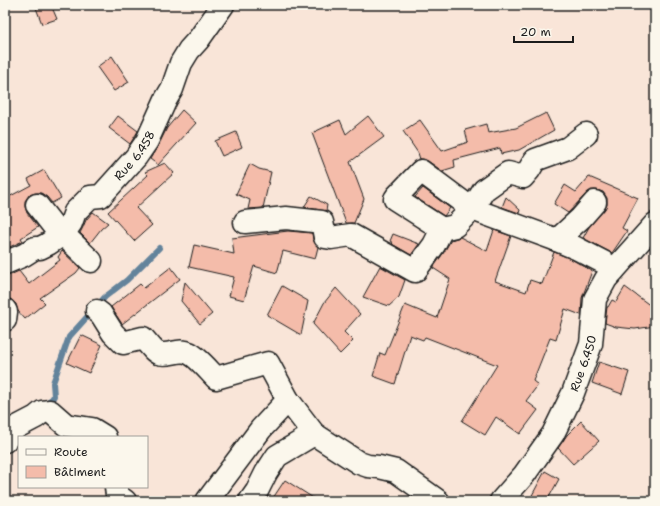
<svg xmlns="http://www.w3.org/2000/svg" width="660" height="506" viewBox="0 0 660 506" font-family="'Shantell Sans',sans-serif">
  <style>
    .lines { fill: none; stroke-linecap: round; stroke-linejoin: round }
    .stream { stroke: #63839b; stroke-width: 6 }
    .building { fill: #f4bcaa; stroke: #1c1c1c }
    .minor-casing { stroke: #1c1c1c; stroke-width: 25 }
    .minor { stroke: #fbf7ec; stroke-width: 22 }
    .labels { text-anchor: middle; stroke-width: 3.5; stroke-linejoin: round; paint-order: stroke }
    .street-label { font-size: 12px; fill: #1c1c1c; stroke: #fbf7ec }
  </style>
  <rect width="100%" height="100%" fill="#f9e5d8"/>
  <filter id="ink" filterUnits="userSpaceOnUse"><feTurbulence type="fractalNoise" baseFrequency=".025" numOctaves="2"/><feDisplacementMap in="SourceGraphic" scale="8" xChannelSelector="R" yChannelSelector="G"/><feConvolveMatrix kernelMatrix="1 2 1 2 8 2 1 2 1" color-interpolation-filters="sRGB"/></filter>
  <g filter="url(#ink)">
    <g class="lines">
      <polyline class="stream" points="44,404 52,399 54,396 53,383 69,337 105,297 127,280 159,248"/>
    </g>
    <g class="building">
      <polygon points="35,5 51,5 57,19 42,24"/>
      <polygon points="112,56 129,82 114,91 97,67"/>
      <polygon points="182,110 196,123 158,165 150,159 158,146 167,128"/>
      <polygon points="546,113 554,130 519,150 501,154 500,148 454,160 455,167 442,171 428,161 423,159 420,159 418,153 403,131 420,120 442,151 468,142 465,130 486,124 488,133 516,128"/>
      <polygon points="118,116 138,131 130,144 109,128"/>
      <polygon points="368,116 384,137 350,162 364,199 354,223 346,223 312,133 340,120 346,134"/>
      <polygon points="236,132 242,147 222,156 215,141"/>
      <polygon points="165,163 174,173 136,208 152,225 134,241 108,212 148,175 145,172"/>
      <polygon points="250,164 259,169 271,172 263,208 248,209 250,200 236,194"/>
      <polygon points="44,170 61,198 52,203 47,197 41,193 35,193 29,195 25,201 25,207 27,213 38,227 21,238 23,241 5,249 5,199 31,185 28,179"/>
      <polygon points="589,177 638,198 622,228 627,231 612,253 583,238 589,227 604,210 607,205 607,198 603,192 597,190 591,190 586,194 568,213 554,204 565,185 576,192"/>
      <polygon points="423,188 450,208 444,216 415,197"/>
      <polygon points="311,196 327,205 326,211 304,207"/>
      <polygon points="506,197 520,210 519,213 502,207"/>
      <polygon points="93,212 108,223 101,229 90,243 80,233 83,227 86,220"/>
      <polygon points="494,230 511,236 495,281 526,292 530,280 542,284 554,252 571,259 592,271 582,298 581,315 565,309 556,340 550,338 533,381 538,385 526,401 538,410 520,434 496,417 485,435 462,421 497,365 425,337 423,340 410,335 395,384 373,376 380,353 385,355 405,305 437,318 450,279 433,268 444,252 451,240 460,237 487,251"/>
      <polygon points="288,231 312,233 313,240 318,247 315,259 283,251 277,273 254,266 244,300 229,296 234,277 189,267 194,245 234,254 232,238"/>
      <polygon points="393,234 419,244 411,255 392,244 393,243 390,241"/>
      <polygon points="62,251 80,268 76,273 40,298 45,303 25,319 18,311 16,304 12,300 7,298 5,295 5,275 10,275 19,271 29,284 60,260 58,257"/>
      <polygon points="380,266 405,280 399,297 389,306 363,297"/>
      <polygon points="171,267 180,279 122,324 111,307 140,284 144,288"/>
      <polygon points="185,282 212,314 200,324 181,301"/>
      <polygon points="282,286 308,301 301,335 267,315"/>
      <polygon points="625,287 655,309 655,326 635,329 616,327 605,323 607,307 608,307 612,300 616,302"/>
      <polygon points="336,288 360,314 344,332 353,341 340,354 313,324 324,303"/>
      <polygon points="81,335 102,345 89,373 67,363"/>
      <polygon points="599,362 629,372 622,394 592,383"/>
      <polygon points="581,421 599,441 573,464 558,448 567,435"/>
      <polygon points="545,471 559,479 547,501 529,501"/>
      <polygon points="285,480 318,501 271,501"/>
    </g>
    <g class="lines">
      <g class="minor-casing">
        <g id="minor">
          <polyline points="37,205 55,228 63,234 91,261"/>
          <polyline points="245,222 286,218 322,222 325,237 331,238 351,235 415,271 434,245 442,229 455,226 472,209 484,190 508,173 523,177 529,170 535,160 568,148 586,134"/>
          <polyline points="442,229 395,199 397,196 421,171 472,209 557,240 576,248 605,263 613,271"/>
          <polyline points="557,240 581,218 595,202"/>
          <path id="s1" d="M5,263L24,255L35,248H40L48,244L63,234L71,223L75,212L90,197L101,196L136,157L147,141L166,99L172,89L181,63L189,50L199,39L223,5"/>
          <polyline points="5,310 6,312 5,320"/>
          <path d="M97,311L101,314L113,333L123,343L143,338C147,342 154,352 158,353C168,357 179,348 189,353C198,357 209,371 216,378L268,363L288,400"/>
          <polyline points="5,441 15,428 36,417 42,412 50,411 66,425 92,429 105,437"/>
          <polyline points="116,487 117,495 125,501"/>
          <polyline points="207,501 261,429 288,400 314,434 359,463 368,466 379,467 396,471 438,501"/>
          <polyline points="250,501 257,491 266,473 277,456 314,434"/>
          <path id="s2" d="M501,501L524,475L553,434L573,393L591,344L595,299L606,279L655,224"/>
        </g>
      </g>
      <use href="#minor" class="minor"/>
    </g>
  </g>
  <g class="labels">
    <g class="street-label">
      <text dy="4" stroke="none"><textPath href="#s1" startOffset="176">Rue 6.458</textPath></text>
      <text dy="4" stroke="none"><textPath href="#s2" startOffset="162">Rue 6.450</textPath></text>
    </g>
  </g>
  <rect width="660" height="506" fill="none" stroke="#fbf7ec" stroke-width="20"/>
  <rect x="10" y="10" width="640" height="486" fill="none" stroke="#1c1c1c" stroke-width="1.5" filter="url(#ink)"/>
  <rect x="18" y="436" width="130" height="52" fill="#fbf7ec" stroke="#a29f99"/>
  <rect x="26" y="449" width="20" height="6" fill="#fbf7ec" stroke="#a29f99"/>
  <text x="54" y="456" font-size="12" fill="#1c1c1c">Route</text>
  <rect x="26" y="466" width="20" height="12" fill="#f4bcaa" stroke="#a29f99"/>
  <text x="54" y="476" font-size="12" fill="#1c1c1c">Bâtiment</text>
  <path d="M514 36v6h59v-6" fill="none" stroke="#1c1c1c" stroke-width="2"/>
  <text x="520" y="36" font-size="12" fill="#1c1c1c" stroke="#fbf7ec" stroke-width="3" paint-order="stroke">20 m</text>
</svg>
